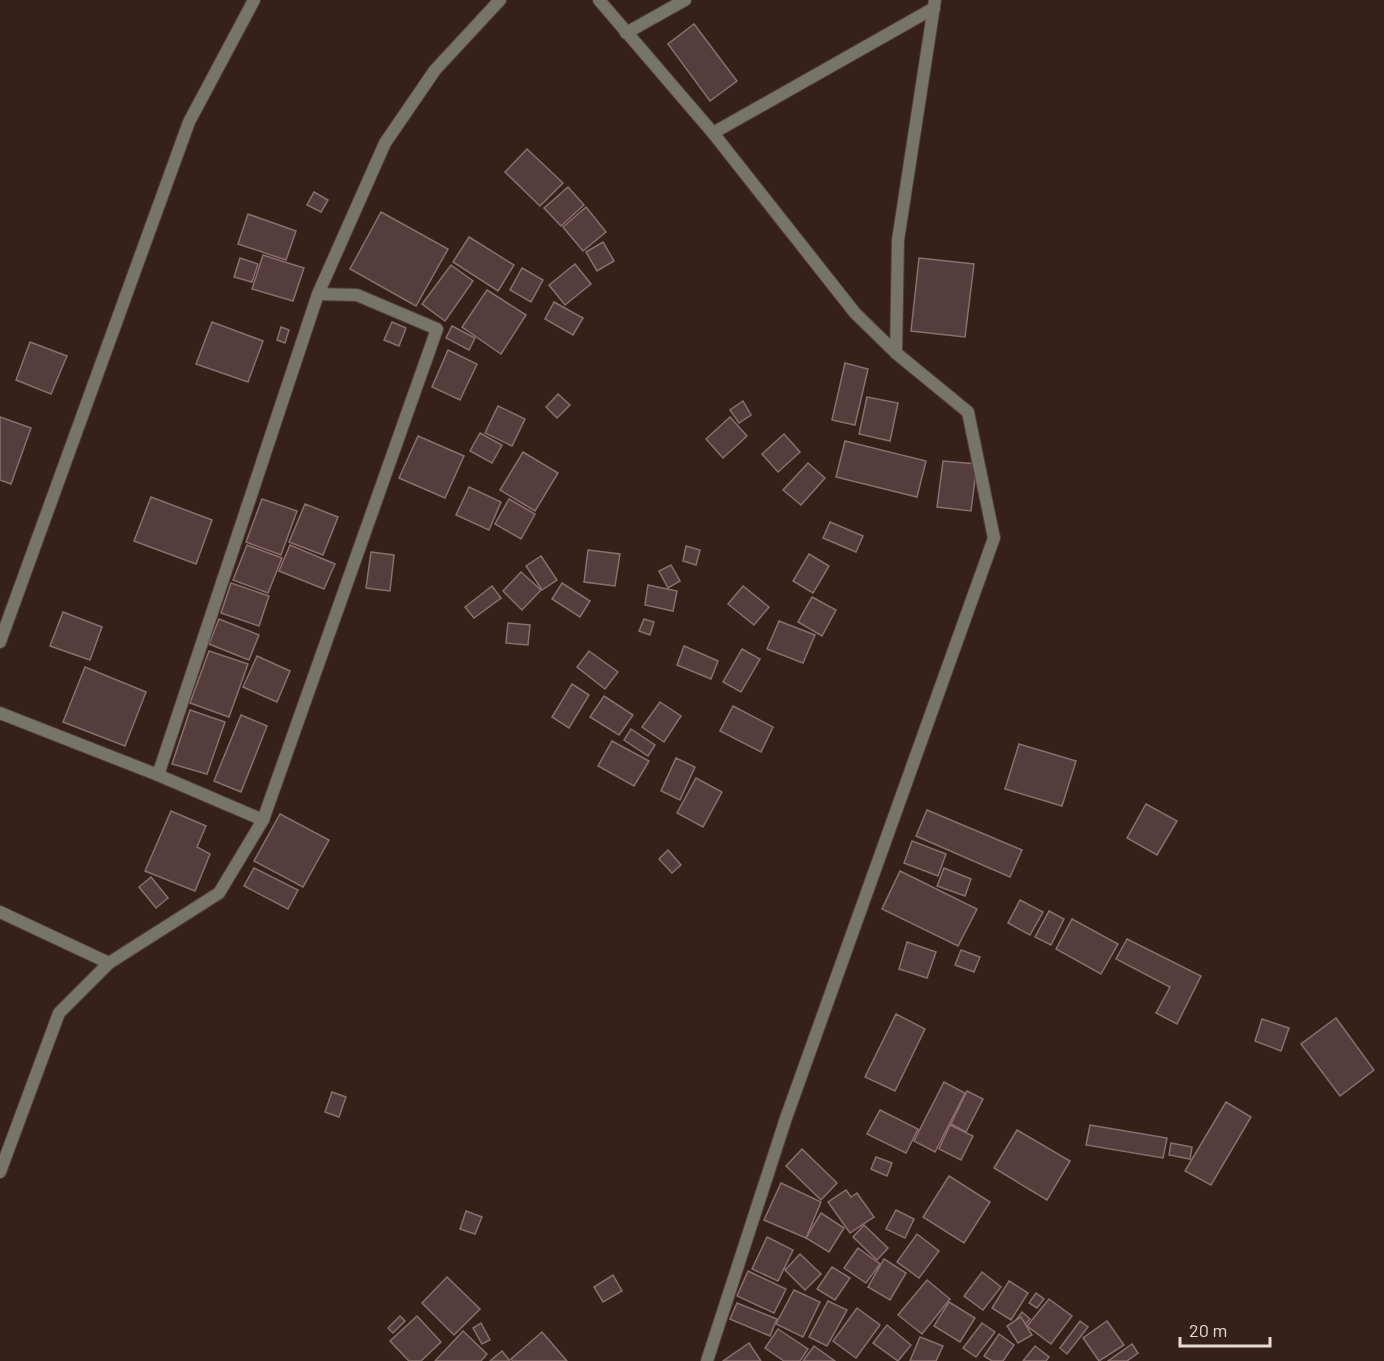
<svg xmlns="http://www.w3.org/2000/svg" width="1384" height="1361" viewBox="0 0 1384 1361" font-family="Barlow,sans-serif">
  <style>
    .building { fill: #553d3d; stroke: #896f6e; stroke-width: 1.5 }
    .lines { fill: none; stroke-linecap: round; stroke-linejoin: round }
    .minor-casing { stroke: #523e38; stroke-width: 14 }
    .minor { stroke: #77746a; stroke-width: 12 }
  </style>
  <rect width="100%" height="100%" fill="#36211a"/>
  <g class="building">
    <polygon points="694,24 737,81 710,101 668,44"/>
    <polygon points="527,149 563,183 540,206 505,172"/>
    <polygon points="568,187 584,205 561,226 544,208"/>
    <polygon points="314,192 328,200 321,212 307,205"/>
    <polygon points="586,207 606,232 583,251 563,227"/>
    <polygon points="381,212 448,249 416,306 350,269"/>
    <polygon points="248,214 296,231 286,260 238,244"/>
    <polygon points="469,237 514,265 498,291 453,262"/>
    <polygon points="603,242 614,261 597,271 586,252"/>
    <polygon points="263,255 304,268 293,301 252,289"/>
    <polygon points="240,258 258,264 252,282 234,277"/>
    <polygon points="919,258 974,264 965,337 911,331"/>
    <polygon points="575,264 591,284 565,305 549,285"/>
    <polygon points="451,265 473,281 445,321 422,304"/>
    <polygon points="522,268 543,280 531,302 510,290"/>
    <polygon points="487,290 526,315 501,354 462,327"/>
    <polygon points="554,302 583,318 573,335 545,319"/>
    <polygon points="212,322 263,341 248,382 196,364"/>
    <polygon points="392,322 406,328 399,346 384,340"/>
    <polygon points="452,326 475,338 469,350 446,338"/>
    <polygon points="281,327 289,330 285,343 277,340"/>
    <polygon points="30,342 67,356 51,394 16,380"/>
    <polygon points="448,350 477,364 460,400 432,387"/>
    <polygon points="845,363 868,369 855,425 832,420"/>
    <polygon points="558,394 570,405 557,418 546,407"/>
    <polygon points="867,397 898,403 890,441 859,434"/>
    <polygon points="743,401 751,415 739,423 730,410"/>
    <polygon points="498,406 525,419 512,446 485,433"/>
    <polygon points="0,417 31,428 11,484 0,480"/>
    <polygon points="730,417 747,436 723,458 706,439"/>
    <polygon points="480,433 502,445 492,463 470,451"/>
    <polygon points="784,434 800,452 778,472 762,454"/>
    <polygon points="418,436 464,456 445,498 399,478"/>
    <polygon points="845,441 926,461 917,497 836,477"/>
    <polygon points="523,452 558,473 535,511 500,490"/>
    <polygon points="943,461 977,464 971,511 937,507"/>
    <polygon points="808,463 825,478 801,505 783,490"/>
    <polygon points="469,487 501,502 489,530 456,515"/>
    <polygon points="151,497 212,520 196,564 134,541"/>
    <polygon points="262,499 297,511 281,555 246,542"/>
    <polygon points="509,499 535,514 521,539 495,524"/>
    <polygon points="305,504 338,517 323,555 289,542"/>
    <polygon points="830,522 863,536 856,552 823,538"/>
    <polygon points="247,545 282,558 268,593 233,580"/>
    <polygon points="290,545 335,564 324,589 279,571"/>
    <polygon points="686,546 700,550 696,565 683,561"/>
    <polygon points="588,550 620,554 615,586 584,582"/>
    <polygon points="371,552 394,555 390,591 366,588"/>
    <polygon points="809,554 829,566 813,593 793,581"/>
    <polygon points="541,556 557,580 542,590 526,566"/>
    <polygon points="671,565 680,581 668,588 659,571"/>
    <polygon points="521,572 541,590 522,610 503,591"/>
    <polygon points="231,583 269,596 259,626 221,613"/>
    <polygon points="562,583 590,601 580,617 552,599"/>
    <polygon points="648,585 677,591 673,611 645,605"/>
    <polygon points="492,586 501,598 474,618 465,607"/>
    <polygon points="743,586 769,607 754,625 728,604"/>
    <polygon points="812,597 836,610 822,636 798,622"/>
    <polygon points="63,612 102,627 90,660 50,646"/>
    <polygon points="219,619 259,635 249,660 209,644"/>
    <polygon points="644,619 654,622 650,635 639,631"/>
    <polygon points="779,621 815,635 803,663 767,649"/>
    <polygon points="508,623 530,625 528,645 506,643"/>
    <polygon points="684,646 718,661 711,679 677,665"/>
    <polygon points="742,649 760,659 741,692 723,682"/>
    <polygon points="209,651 248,664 229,717 190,703"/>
    <polygon points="589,651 618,672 605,689 577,667"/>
    <polygon points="257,656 290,671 277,702 243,687"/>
    <polygon points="85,667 146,692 125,746 63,722"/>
    <polygon points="572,684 589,695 569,728 552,717"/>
    <polygon points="604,696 633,715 619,735 590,717"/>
    <polygon points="660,702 681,716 664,742 642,727"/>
    <polygon points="733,706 773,727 761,752 720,731"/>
    <polygon points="190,710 225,722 207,774 172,764"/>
    <polygon points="241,715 267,726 241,792 214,781"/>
    <polygon points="631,729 655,745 648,756 624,740"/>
    <polygon points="612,741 649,761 634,786 598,766"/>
    <polygon points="1019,744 1076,761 1062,806 1005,789"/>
    <polygon points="676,758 695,767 680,800 661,791"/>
    <polygon points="696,778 722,792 703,827 677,813"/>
    <polygon points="1146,804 1177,821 1157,855 1127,838"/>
    <polygon points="927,810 1022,850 1010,877 916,836"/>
    <polygon points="171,811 206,826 197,847 210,854 195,891 145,871"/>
    <polygon points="280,814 329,840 303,887 254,861"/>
    <polygon points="912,841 946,854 938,876 904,863"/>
    <polygon points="668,850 681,865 672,873 659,859"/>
    <polygon points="254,868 298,890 288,909 244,886"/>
    <polygon points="944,868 971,879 965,896 937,886"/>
    <polygon points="900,871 977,909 958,946 882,909"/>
    <polygon points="151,877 168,898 156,908 139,887"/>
    <polygon points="1020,900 1043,912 1030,935 1008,923"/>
    <polygon points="1049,911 1064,919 1051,945 1035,937"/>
    <polygon points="1072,919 1118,944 1101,974 1056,949"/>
    <polygon points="1127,939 1201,976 1177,1024 1156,1013 1170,987 1116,959"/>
    <polygon points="907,942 936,952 927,978 899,969"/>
    <polygon points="961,950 980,957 974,972 955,965"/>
    <polygon points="896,1014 925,1029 895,1091 865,1077"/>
    <polygon points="1336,1018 1374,1070 1340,1096 1301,1044"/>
    <polygon points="1262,1019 1289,1028 1281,1051 1255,1041"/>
    <polygon points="944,1082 965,1093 935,1152 914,1141"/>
    <polygon points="967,1091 983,1099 966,1132 951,1124"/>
    <polygon points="332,1092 346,1097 339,1117 325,1112"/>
    <polygon points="1226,1102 1251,1117 1211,1185 1185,1171"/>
    <polygon points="880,1110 918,1129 906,1153 867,1134"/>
    <polygon points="950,1125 973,1136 961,1160 939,1149"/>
    <polygon points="1090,1125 1167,1138 1163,1158 1086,1145"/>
    <polygon points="1017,1130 1070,1161 1047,1200 994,1168"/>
    <polygon points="1171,1143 1192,1147 1190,1159 1169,1155"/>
    <polygon points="802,1149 837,1183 821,1200 786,1166"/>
    <polygon points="876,1157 892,1163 887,1176 871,1169"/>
    <polygon points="949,1176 990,1202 964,1243 923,1217"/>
    <polygon points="781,1183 821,1202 806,1238 764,1220"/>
    <polygon points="846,1190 851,1197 857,1193 874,1217 850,1233 828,1202"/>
    <polygon points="896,1210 914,1219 905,1238 886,1229"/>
    <polygon points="466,1211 482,1217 475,1234 460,1229"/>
    <polygon points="821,1213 844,1228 829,1252 806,1238"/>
    <polygon points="864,1225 888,1248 877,1260 853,1237"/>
    <polygon points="917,1234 939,1251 919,1278 897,1262"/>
    <polygon points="767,1237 793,1250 778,1281 752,1269"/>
    <polygon points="858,1248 880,1264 866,1283 844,1268"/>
    <polygon points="800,1254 821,1274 805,1290 785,1270"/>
    <polygon points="884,1259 906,1273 890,1300 868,1287"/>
    <polygon points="832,1267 850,1278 835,1300 817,1289"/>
    <polygon points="748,1271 786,1289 774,1313 737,1296"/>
    <polygon points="982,1272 1001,1287 983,1310 964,1296"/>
    <polygon points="613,1275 622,1291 603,1302 594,1287"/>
    <polygon points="447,1277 480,1309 454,1335 422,1303"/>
    <polygon points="927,1280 950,1299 922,1334 898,1315"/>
    <polygon points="1009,1281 1028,1293 1011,1320 992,1308"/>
    <polygon points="794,1290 820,1302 803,1337 776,1324"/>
    <polygon points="1036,1293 1044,1299 1037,1308 1029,1303"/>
    <polygon points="1049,1299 1072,1316 1051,1344 1027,1326"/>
    <polygon points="828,1301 847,1310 827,1346 809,1337"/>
    <polygon points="949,1302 975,1318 960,1342 934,1326"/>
    <polygon points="737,1303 777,1319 770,1336 730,1319"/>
    <polygon points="857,1308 880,1325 856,1358 833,1341"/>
    <polygon points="1022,1312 1030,1319 1020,1330 1013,1324"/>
    <polygon points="400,1316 405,1321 393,1333 388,1328"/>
    <polygon points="417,1316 441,1342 421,1361 409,1361 390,1341"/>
    <polygon points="1021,1317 1032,1335 1018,1343 1007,1326"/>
    <polygon points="1080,1321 1088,1327 1067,1354 1060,1348"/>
    <polygon points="1107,1321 1124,1345 1099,1361 1083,1338"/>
    <polygon points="481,1323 490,1340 482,1344 473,1328"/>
    <polygon points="982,1323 995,1332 976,1357 963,1348"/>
    <polygon points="887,1325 911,1345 898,1361 873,1343"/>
    <polygon points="778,1329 808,1349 800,1361 784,1361 765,1348"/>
    <polygon points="463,1331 487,1354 481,1361 435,1361"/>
    <polygon points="542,1332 567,1361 513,1361 511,1359"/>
    <polygon points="999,1334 1014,1345 1003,1361 992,1361 984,1356"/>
    <polygon points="920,1337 943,1346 936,1361 910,1361"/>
    <polygon points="749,1343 761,1361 723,1361"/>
    <polygon points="1132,1344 1138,1353 1127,1361 1108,1361"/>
    <polygon points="814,1346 835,1361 803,1361"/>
    <polygon points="1035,1346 1049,1357 1046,1361 1023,1361"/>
    <polygon points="502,1351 510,1361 490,1361"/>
  </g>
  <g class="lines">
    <g class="minor-casing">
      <g id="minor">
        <polyline points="599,0 713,133 855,313 896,353 898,240 935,0"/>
        <polyline points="626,33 685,0"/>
        <polyline points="713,133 934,8"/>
        <polyline points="0,642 189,122 254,0"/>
        <polyline points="0,713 158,775 263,820"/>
        <polyline points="158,775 318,294 385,143 435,70 500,0"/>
        <polyline points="0,912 109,963"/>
        <polyline points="0,1172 59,1013 109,963 219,893 263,820 437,329 357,295 318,294"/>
        <polyline points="707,1361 786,1118 994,538 968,412 896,353"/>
      </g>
    </g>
    <use href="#minor" class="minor"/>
  </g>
  <path d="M1180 1337v9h90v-9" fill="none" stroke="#e7d9d4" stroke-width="3"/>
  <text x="1189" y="1337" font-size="18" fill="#e7d9d4" stroke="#36211a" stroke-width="4.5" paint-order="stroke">20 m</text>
</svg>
